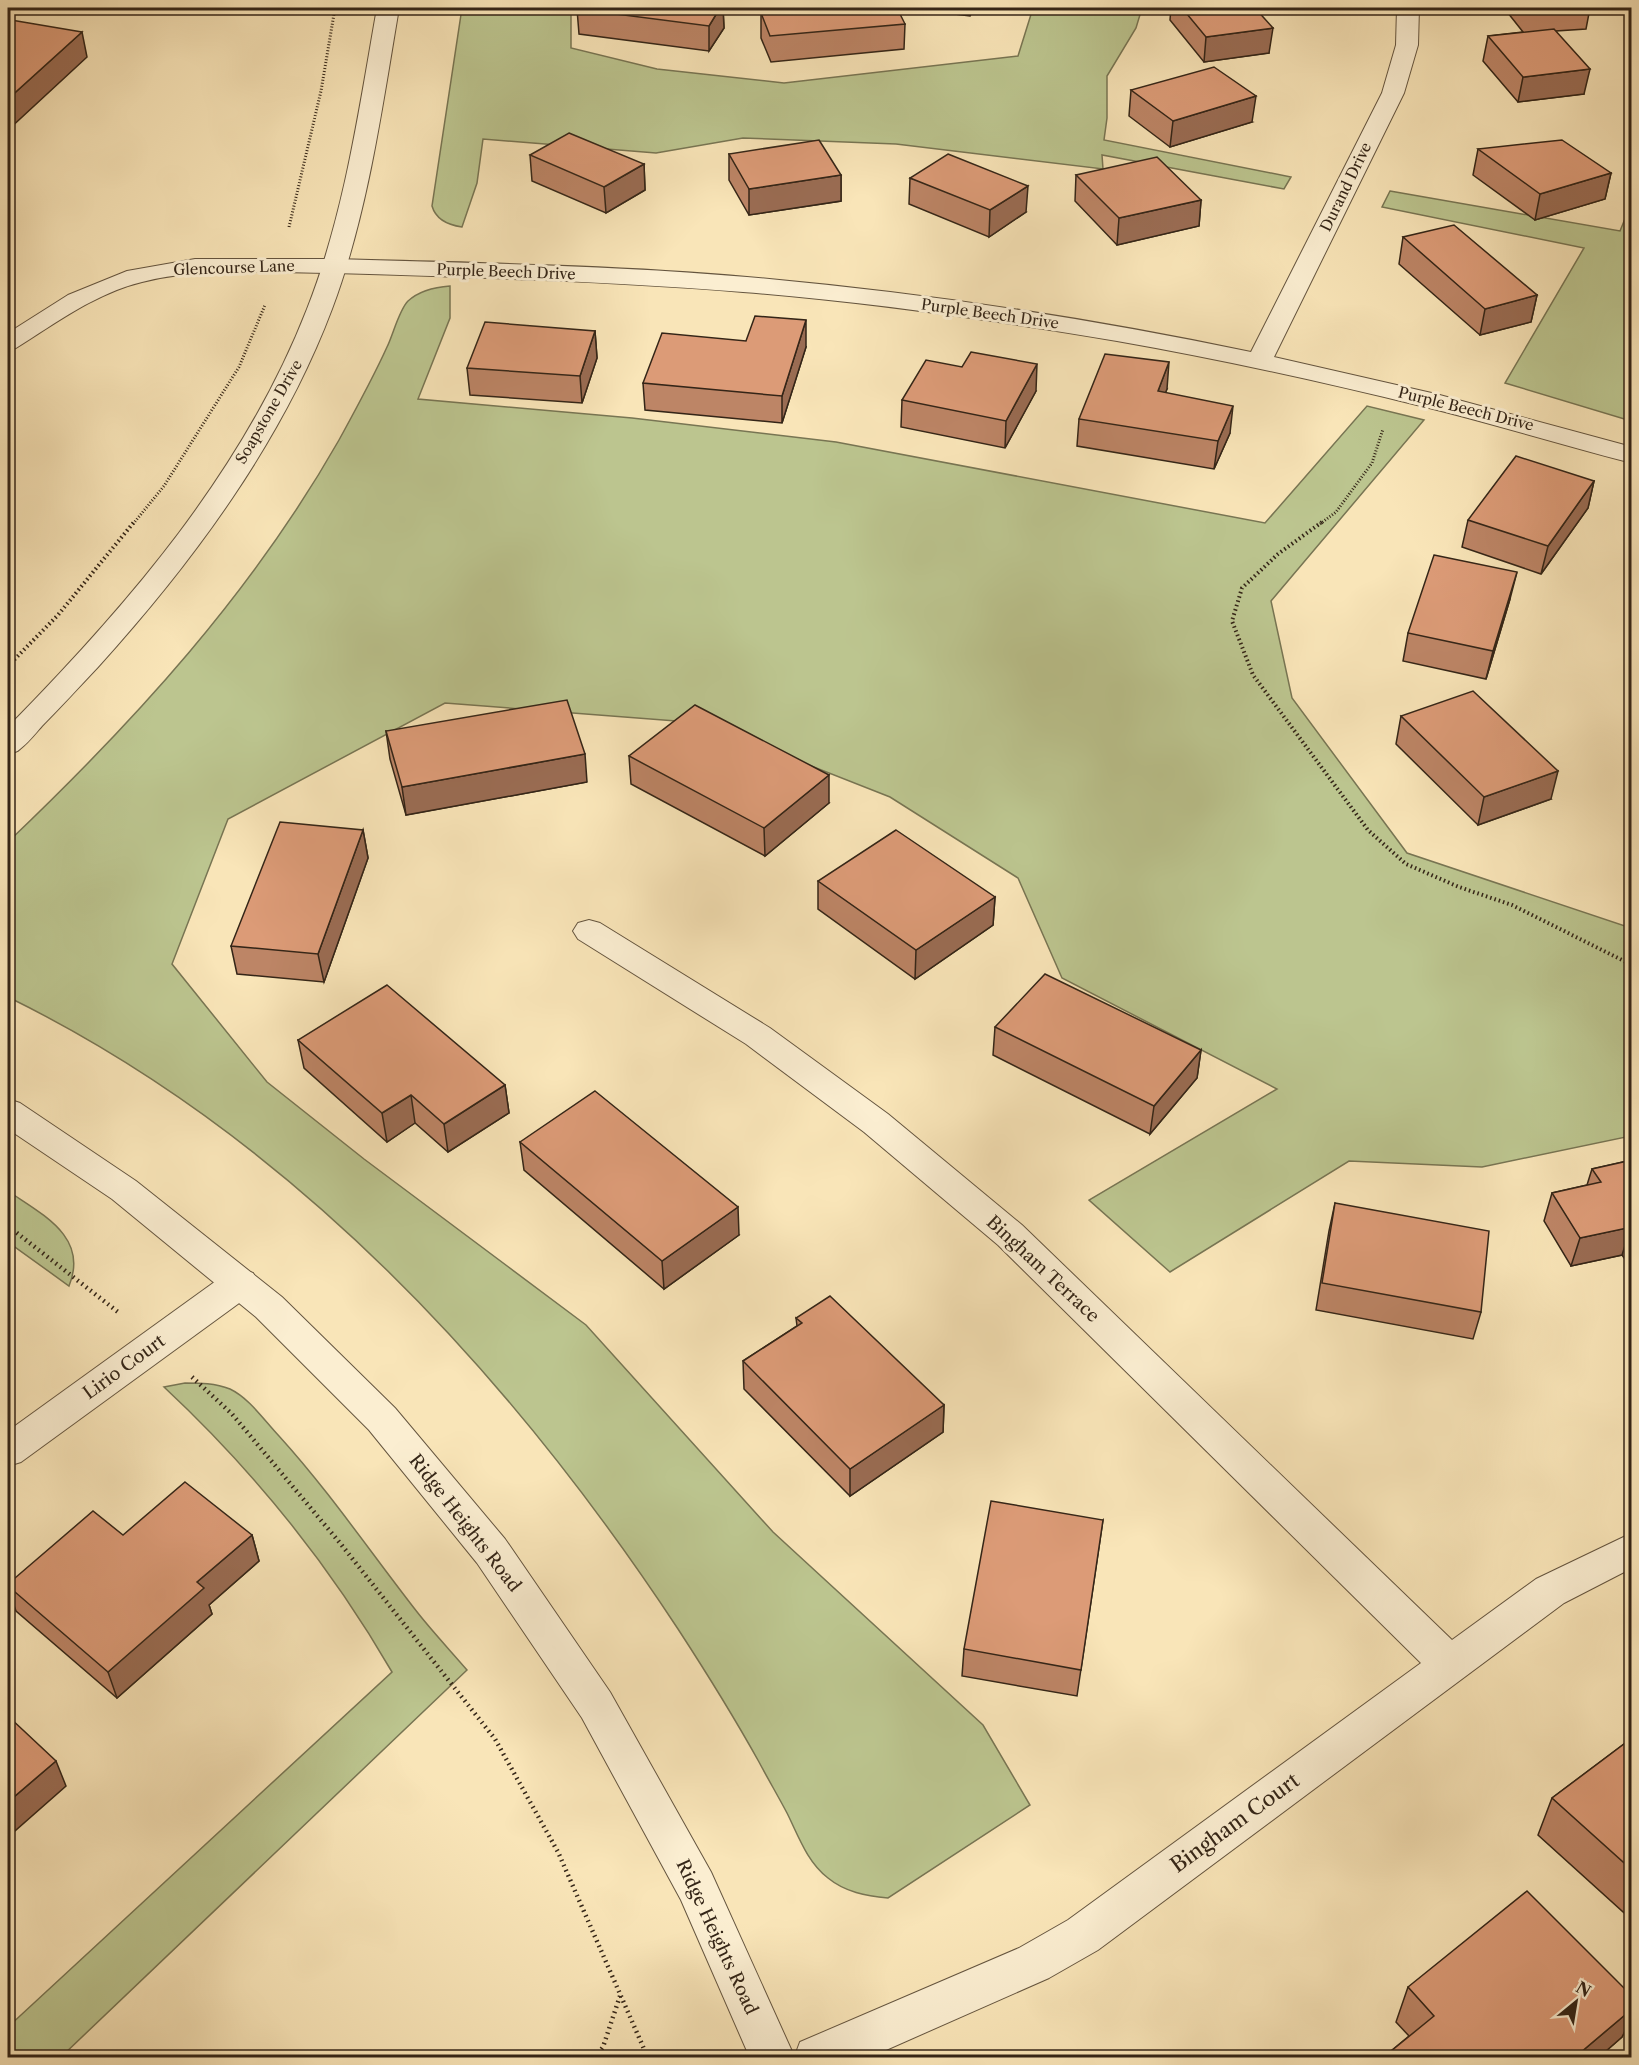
<svg xmlns="http://www.w3.org/2000/svg" width="1639" height="2065" viewBox="0 0 1639 2065" font-family="'Libre Caslon Text',serif">
  <style>
    .green { fill: #bcc58f; stroke: #787553; stroke-width: 1.5 }
    .lines { fill: none; stroke-linecap: round; stroke-linejoin: round }
    .service-casing { stroke: #65553f; stroke-width: 2 }
    .minor-casing { stroke: #65553f; stroke-width: 2 }
    .tertiary-casing { stroke: #65553f; stroke-width: 2 }
    .path-far2 { stroke: #342517; stroke-width: 3; stroke-dasharray: 1 2; stroke-linecap: butt }
    .path-far1 { stroke: #342517; stroke-width: 4; stroke-dasharray: 1.5 3; stroke-linecap: butt }
    .path { stroke: #342517; stroke-width: 4.5; stroke-dasharray: 1.5 4; stroke-linecap: butt }
    .service { fill: #fbeed1; fill-rule: evenodd }
    .minor { fill: #fbeed1; fill-rule: evenodd }
    .tertiary { fill: #fbeed1; fill-rule: evenodd }
    .wall { fill: #bd8566; stroke: #342517; stroke-width: 1.5 }
    .shaded-wall { fill: #9a6c53; stroke: #342517; stroke-width: 1.5 }
    .building { fill: #dc9b77; stroke: #342517; stroke-width: 1.5 }
    .labels { text-anchor: middle; stroke-width: 6; stroke-linejoin: round; paint-order: stroke }
    .far-street-label { font-size: 15px; fill: #342517; stroke: #fbeed1 }
    .street-label { font-size: 18px; fill: #342517; stroke: #fbeed1 }
    .near-street-label { font-size: 21px; fill: #342517; stroke: #fbeed1 }
  </style>
  <rect width="100%" height="100%" fill="#f9e5b8"/>
  <filter id="stains"><feTurbulence type="fractalNoise" baseFrequency=".00333" numOctaves="4"/><feColorMatrix values="0 0 0 0 .2 0 0 0 0 .09 0 0 0 0 .02 0 0 0 .5 -.17"/></filter>
  <radialGradient id="worn" r=".72"><stop offset=".6" stop-color="#630" stop-opacity="0"/><stop offset="1" stop-color="#630" stop-opacity=".3"/></radialGradient>
  <g class="green">
    <path d="M462,8H571V48L657,69L784,83L1018,56L1033,8H1142L1136,28L1107,76V118L1104,140L1291,177L1284,189L1102,155L1103,169L896,144L743,138L656,153L483,139L477,183L462,227C448,225 436,220 432,206Z"/>
    <polygon points="1390,191 1620,231 1631,204 1631,421 1505,383 1584,248 1382,207"/>
    <path d="M450,286V318L418,399L632,418L836,442L1265,523L1367,406L1424,420L1271,601L1292,698L1407,853L1631,928V1136L1482,1167L1349,1161L1170,1272L1089,1200L1277,1089L1062,978L1018,878L890,797L702,723L445,703L228,819L172,964L267,1082L364,1159L586,1325L773,1532L983,1725L1030,1805L888,1898C866,1896 845,1892 828,1878C807,1862 798,1835 787,1813C778,1796 768,1779 759,1762C734,1717 706,1672 678,1629C508,1371 289,1135 8,997V842C135,721 252,593 339,440C356,409 373,378 387,347C393,335 399,310 408,301C419,291 436,287 450,286Z"/>
    <path d="M8,1191C43,1215 89,1237 69,1286L8,1242Z"/>
    <path d="M185,1383C200,1383 215,1383 230,1389C249,1398 264,1420 279,1436C328,1490 369,1550 414,1608C430,1629 449,1649 467,1670L61,2057H8V2027L392,1672C330,1565 254,1471 164,1387Z"/>
  </g>
  <g class="lines">
    <g class="service-casing">
      <path id="service" d="M195,259H334L342,261L346,266L342,271L334,273C271,273 204,266 142,282C96,293 56,323 16,348L8,350V333L68,295L127,271Z"/>
    </g>
    <g class="minor-casing">
      <g id="minor">
        <path d="M1397,8H1419L1418,45L1404,93L1274,357L1436,394L1632,447V463C1561,445 1492,423 1421,406C1320,381 1219,359 1117,341C993,320 869,302 743,292C607,281 471,277 334,273L325,271L322,266L325,261L334,259C472,263 609,265 747,277C916,292 1085,317 1251,352L1382,93L1396,45Z"/>
        <polygon points="589,920 600,923 770,1028 888,1114 1022,1225 1452,1640 1536,1579 1632,1533 1632,1568 1564,1603 1098,1950 1049,1978 868,2058 794,2058 800,2042 1019,1948 1068,1920 1421,1663 998,1245 864,1132 746,1044 578,939 573,931 578,923"/>
        <polygon points="240,1269 253,1273 258,1283 253,1293 21,1462 8,1466 8,1431 227,1273"/>
      </g>
    </g>
    <g class="tertiary-casing">
      <g id="tertiary">
        <path d="M377,8H399C382,108 368,213 332,309C282,442 193,562 98,667C79,687 61,707 42,726C35,734 28,743 20,749C17,752 12,753 8,753V727C128,605 244,471 307,309C345,213 359,109 377,8Z"/>
        <polygon points="8,1099 20,1103 136,1181 282,1297 395,1408 505,1539 610,1692 711,1872 795,2058 750,2058 681,1900 582,1718 477,1563 369,1430 256,1317 112,1199 8,1129"/>
      </g>
    </g>
    <g class="path-far2">
      <polyline points="289,227 321,91 335,8"/>
      <polyline points="133,524 164,486 239,367 265,305"/>
      <polyline points="1320,524 1336,512 1372,463 1383,429"/>
    </g>
    <g class="path-far1">
      <polyline points="1322,522 1278,554 1242,588 1232,621 1253,675 1368,830 1406,864 1459,887 1512,905 1632,965"/>
      <polyline points="8,666 58,615 134,522"/>
    </g>
    <g class="path">
      <polyline points="8,1226 118,1312"/>
      <polyline points="192,1377 232,1414 340,1543 495,1739 558,1852 648,2058"/>
      <polyline points="595,2058 603,2047 621,1993"/>
    </g>
    <use href="#service" class="service"/>
    <use href="#minor" class="minor"/>
    <use href="#tertiary" class="tertiary"/>
  </g>
  <g class="wall">
    <polygon points="578,8 723,8 724,28 709,51 579,34 577,9"/>
    <polygon points="906,8 974,8 970,16"/>
    <polygon points="1171,8 1255,8 1269,53 1204,62 1170,20"/>
    <polygon points="1504,8 1590,8 1586,29 1556,31 1584,94 1518,102 1483,61 1488,36 1523,32"/>
    <polygon points="761,13 905,24 904,49 771,62 761,38"/>
    <polygon points="1131,90 1252,122 1170,147 1129,116"/>
    <polygon points="1478,149 1611,173 1605,199 1535,220 1473,175"/>
    <polygon points="729,154 841,175 841,201 749,215 729,180"/>
    <polygon points="530,155 644,164 645,190 606,213 532,181"/>
    <polygon points="1076,175 1201,200 1199,226 1117,245 1075,201"/>
    <polygon points="910,178 1026,212 989,237 909,204"/>
    <polygon points="1403,237 1537,295 1531,322 1480,335 1399,264"/>
    <polygon points="595,331 597,358 582,403 470,395 467,368"/>
    <polygon points="806,347 782,423 645,410 643,383"/>
    <polygon points="1167,389 1165,393 1230,433 1214,469 1077,446 1079,419"/>
    <polygon points="1036,391 1005,448 901,427 902,400"/>
    <polygon points="1594,481 1588,508 1541,574 1462,547 1468,520"/>
    <polygon points="1510,599 1486,679 1403,661 1408,633"/>
    <polygon points="1401,716 1551,799 1478,825 1396,744"/>
    <polygon points="386,731 587,782 406,815 390,759"/>
    <polygon points="629,756 829,803 765,856 631,784"/>
    <polygon points="363,830 368,858 324,982 237,974 231,946"/>
    <polygon points="818,881 995,897 993,925 915,979 818,909"/>
    <polygon points="995,1027 1201,1050 1197,1078 1150,1134 993,1055"/>
    <polygon points="298,1040 505,1085 509,1113 448,1152 415,1123 387,1142 304,1068"/>
    <polygon points="520,1142 739,1235 664,1289 524,1170"/>
    <polygon points="1632,1160 1632,1269 1622,1255 1571,1266 1544,1221 1552,1193 1587,1185 1592,1169"/>
    <polygon points="1335,1203 1481,1312 1473,1339 1316,1310 1329,1231"/>
    <polygon points="796,1318 944,1405 943,1432 850,1496 744,1389 743,1361 797,1326"/>
    <polygon points="1103,1520 1077,1696 962,1676 964,1649"/>
    <polygon points="123,1535 252,1535 259,1561 209,1605 212,1614 117,1698 16,1611 8,1589 8,1584"/>
    <polygon points="1632,1738 1632,1920 1538,1835 1552,1798"/>
    <polygon points="1408,1987 1632,1996 1632,2017 1622,2037 1598,2058 1384,2058 1385,2056 1409,2036 1396,2022"/>
  </g>
  <g class="shaded-wall">
    <polygon points="720,8 723,8 724,28 709,51 709,26"/>
    <polygon points="970,8 974,8 970,16"/>
    <polygon points="1273,28 1269,53 1204,62 1206,37"/>
    <polygon points="82,32 87,57 8,130 8,99"/>
    <polygon points="1590,69 1584,94 1518,102 1523,77"/>
    <polygon points="1256,96 1252,122 1170,147 1173,121"/>
    <polygon points="644,164 645,190 606,213 604,187"/>
    <polygon points="1611,173 1605,199 1535,220 1540,194"/>
    <polygon points="841,175 841,201 749,215 749,189"/>
    <polygon points="1028,186 1026,212 989,237 990,210"/>
    <polygon points="1201,200 1199,226 1117,245 1119,218"/>
    <polygon points="1537,295 1531,322 1480,335 1485,309"/>
    <polygon points="806,320 806,347 782,423 782,396"/>
    <polygon points="595,331 597,358 582,403 580,376"/>
    <polygon points="1169,362 1167,389 1155,418 1158,391"/>
    <polygon points="1037,364 1036,391 1005,448 1006,421"/>
    <polygon points="1233,406 1230,433 1214,469 1218,441"/>
    <polygon points="1594,481 1588,508 1541,574 1548,546"/>
    <polygon points="1517,572 1510,599 1486,679 1493,651"/>
    <polygon points="585,754 587,782 406,815 402,787"/>
    <polygon points="1558,771 1551,799 1478,825 1484,797"/>
    <polygon points="829,775 829,803 765,856 764,828"/>
    <polygon points="363,830 368,858 324,982 318,954"/>
    <polygon points="995,897 993,925 915,979 916,950"/>
    <polygon points="1201,1050 1197,1078 1150,1134 1154,1106"/>
    <polygon points="505,1085 509,1113 448,1152 444,1124"/>
    <polygon points="411,1095 415,1123 387,1142 382,1113"/>
    <polygon points="738,1207 739,1235 664,1289 662,1261"/>
    <polygon points="1631,1227 1622,1255 1571,1266 1580,1238"/>
    <polygon points="944,1405 943,1432 850,1496 850,1469"/>
    <polygon points="252,1535 259,1561 209,1605 212,1614 117,1698 108,1672 197,1582"/>
    <polygon points="56,1761 66,1786 8,1837 8,1802"/>
    <polygon points="1632,2009 1632,2017 1622,2037 1598,2058 1574,2058"/>
  </g>
  <g class="building">
    <polygon points="578,8 720,8 709,26 577,9"/>
    <polygon points="823,8 897,8 905,24 770,36 761,13"/>
    <polygon points="1182,8 1255,8 1273,28 1206,37"/>
    <polygon points="1528,8 1545,8 1529,9"/>
    <polygon points="11,20 82,32 8,99 8,23"/>
    <polygon points="1554,29 1590,69 1523,77 1488,36"/>
    <polygon points="1214,67 1256,96 1173,121 1131,90"/>
    <polygon points="569,133 644,164 604,187 530,155"/>
    <polygon points="819,140 841,175 749,189 729,154"/>
    <polygon points="1562,140 1611,173 1540,194 1478,149"/>
    <polygon points="948,154 1028,186 990,210 910,178"/>
    <polygon points="1157,157 1201,200 1119,218 1076,175"/>
    <polygon points="1454,225 1537,295 1485,309 1403,237"/>
    <polygon points="755,316 806,320 782,396 643,383 662,333 746,341"/>
    <polygon points="485,322 595,331 580,376 467,368"/>
    <polygon points="971,352 1037,364 1006,421 902,400 926,360 962,367"/>
    <polygon points="1105,354 1169,362 1158,391 1233,406 1218,441 1079,419"/>
    <polygon points="1516,456 1594,481 1548,546 1468,520"/>
    <polygon points="1434,555 1517,572 1493,651 1408,633"/>
    <polygon points="1473,691 1558,771 1484,797 1401,716"/>
    <polygon points="567,700 585,754 402,787 386,731"/>
    <polygon points="695,705 829,775 764,828 629,756"/>
    <polygon points="280,822 363,830 318,954 231,946"/>
    <polygon points="896,830 995,897 916,950 818,881"/>
    <polygon points="1045,974 1201,1050 1154,1106 995,1027"/>
    <polygon points="387,985 505,1085 444,1124 411,1095 382,1113 298,1040"/>
    <polygon points="595,1091 738,1207 662,1261 520,1142"/>
    <polygon points="1632,1160 1632,1227 1580,1238 1552,1193 1601,1182 1592,1169"/>
    <polygon points="1335,1203 1489,1231 1481,1312 1322,1283"/>
    <polygon points="830,1296 944,1405 850,1469 743,1361 802,1323 796,1318"/>
    <polygon points="185,1482 252,1535 197,1582 204,1588 108,1672 8,1586 8,1584 93,1511 123,1535"/>
    <polygon points="991,1501 1103,1520 1081,1670 964,1649"/>
    <polygon points="8,1716 56,1761 8,1802"/>
    <polygon points="1632,1738 1632,1870 1552,1798"/>
    <polygon points="1527,1891 1632,1996 1632,2009 1574,2058 1386,2058 1385,2056 1434,2016 1408,1987"/>
  </g>
  <g class="labels">
    <g class="far-street-label">
      <text transform="translate(1346 187) rotate(-64)" y="5">Durand Drive</text>
      <text transform="translate(234 268) rotate(-2)" y="5">Glencourse Lane</text>
      <text transform="translate(506 272) rotate(2)" y="5">Purple Beech Drive</text>
      <text transform="translate(990 314) rotate(8)" y="5">Purple Beech Drive</text>
      <text transform="translate(1466 409) rotate(14)" y="5">Purple Beech Drive</text>
      <text transform="translate(269 412) rotate(-60)" y="5">Soapstone Drive</text>
    </g>
    <g class="street-label">
      <text transform="translate(1043 1269) rotate(43)" y="6">Bingham Terrace</text>
      <text transform="translate(124 1367) rotate(-36)" y="6">Lirio Court</text>
      <text transform="translate(465 1523) rotate(52)" y="6">Ridge Heights Road</text>
      <text transform="translate(717 1937) rotate(65)" y="6">Ridge Heights Road</text>
    </g>
    <g class="near-street-label">
      <text transform="translate(1235 1823) rotate(-36)" y="7">Bingham Court</text>
    </g>
  </g>
  <rect width="1639" height="2065" fill="none" stroke="#f9e5b8" stroke-width="30"/>
  <rect x="9" y="9" width="1621" height="2047" fill="none" stroke="#342517" stroke-width="3"/>
  <rect x="15" y="15" width="1609" height="2035" fill="none" stroke="#342517" stroke-width="1.5"/>
  <g transform="translate(1576 2002) rotate(30)" stroke="#fbeed1" stroke-width="4.5" paint-order="stroke">
  <path d="M0-4.5L10 22L0 15L-10 22Z" fill="#342517"/>
  <text y="-9" font-size="16" font-weight="bold" text-anchor="middle" fill="#342517">N</text>
  </g>
  <rect width="100%" height="100%" filter="url(#stains)"/>
  <rect width="100%" height="100%" fill="url(#worn)"/>
</svg>
